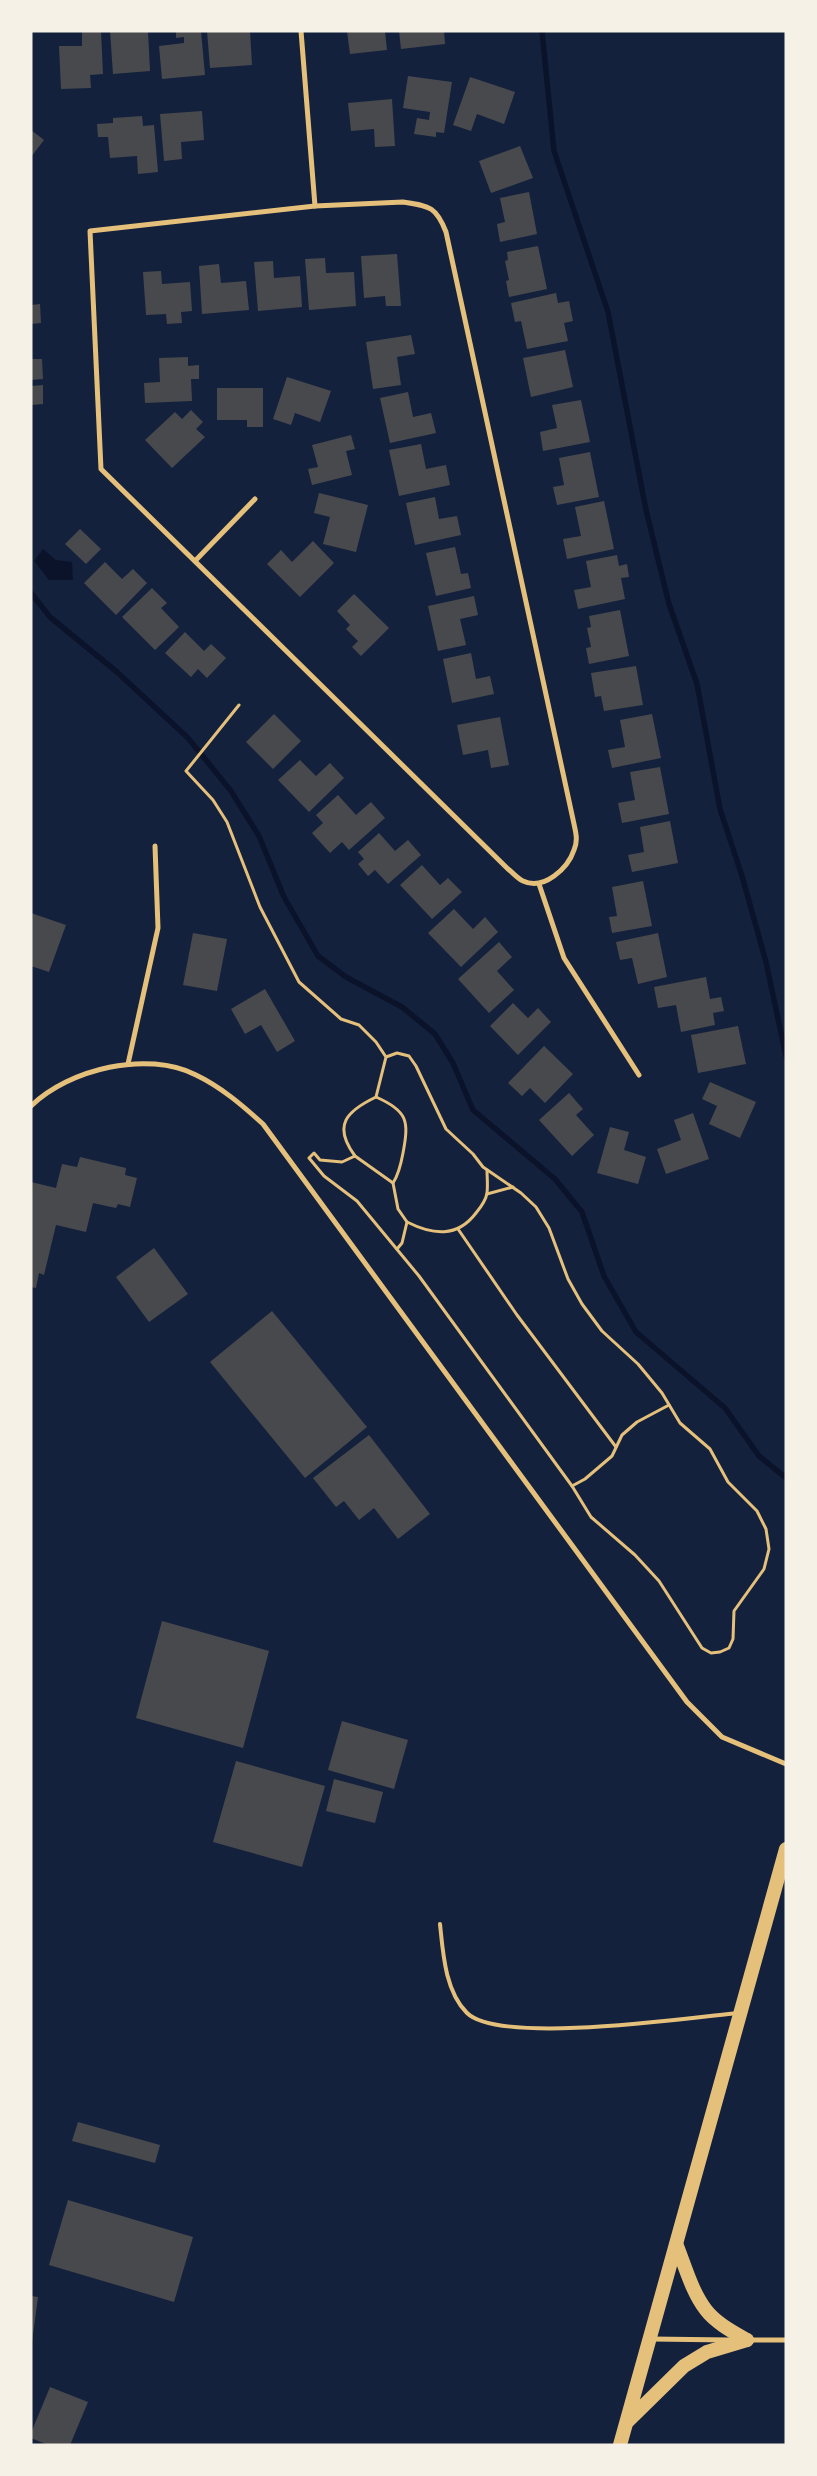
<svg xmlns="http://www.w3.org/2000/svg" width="817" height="2476" viewBox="0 0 817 2476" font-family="Roboto,sans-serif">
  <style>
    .water { fill: #0b132b }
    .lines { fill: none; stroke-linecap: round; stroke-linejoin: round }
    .stream { stroke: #0b132b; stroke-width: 5.5 }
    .building { fill: #48494c }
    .path { stroke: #e5c07b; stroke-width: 3 }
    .service { stroke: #e5c07b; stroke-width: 4 }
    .minor { stroke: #e5c07b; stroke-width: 5 }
    .trunk { stroke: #e5c07b; stroke-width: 14 }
  </style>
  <rect width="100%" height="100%" fill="#14213d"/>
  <polygon class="water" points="43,549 56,560 72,562 73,580 49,580 34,561"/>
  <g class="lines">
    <g class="stream">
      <polyline points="542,31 554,151 608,312 646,510 669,604 697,684 720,809 742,876 766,962 786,1056"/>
      <polyline points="31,593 50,617 117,672 188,738 231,791 259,836 284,897 318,956 346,977 402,1007 435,1034 453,1063 473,1110 555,1179 582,1212 604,1276 636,1332 725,1408 759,1456 786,1478"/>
    </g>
  </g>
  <g class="building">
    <polygon points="82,31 101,31 103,74 90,75 91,88 61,89 59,46 82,46"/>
    <polygon points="110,31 148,31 150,71 113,74"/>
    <polygon points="176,31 201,31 205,75 162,79 159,46 184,43 184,37 176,38"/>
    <polygon points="207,31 250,31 252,65 210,68"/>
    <polygon points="347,31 385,31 387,50 350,54"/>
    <polygon points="399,31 444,31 445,44 401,49"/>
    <polygon points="408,76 452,82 444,133 436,132 436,137 414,134 417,118 429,120 430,112 403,108"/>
    <polygon points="470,77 515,92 504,124 477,114 471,131 453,125"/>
    <polygon points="392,99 395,146 375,147 374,129 351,131 348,103"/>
    <polygon points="202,111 204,140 181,142 182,159 164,161 160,114"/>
    <polygon points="142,116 143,126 154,125 158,172 138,174 137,156 110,158 108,137 98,137 97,124 113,123 113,118"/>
    <polygon points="31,130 44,140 31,157"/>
    <polygon points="520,146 533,178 491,193 479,161"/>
    <polygon points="529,192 537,234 500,242 497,224 505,222 500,198"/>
    <polygon points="538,246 547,289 509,297 506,281 509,280 505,261 508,260 507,252"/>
    <polygon points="397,254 401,306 386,306 385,296 364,298 361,256"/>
    <polygon points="325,258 326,273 354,272 356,306 309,310 305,259"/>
    <polygon points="273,261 274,278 300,276 302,307 258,311 254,262"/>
    <polygon points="219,264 221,283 246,281 249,310 202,314 199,266"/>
    <polygon points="161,271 162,284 190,282 192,311 181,312 182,323 167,324 166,314 146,315 143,272"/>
    <polygon points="556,293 558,303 569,301 573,321 564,323 568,341 527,349 521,321 515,322 511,303"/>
    <polygon points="40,304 41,323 31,324 31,305"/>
    <polygon points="411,335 415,354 397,357 401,385 373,389 366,342"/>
    <polygon points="565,350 573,387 531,397 523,358"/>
    <polygon points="188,357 188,366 199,365 199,379 191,379 192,401 145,403 144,383 160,382 159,358"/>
    <polygon points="31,359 42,359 43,379 31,380"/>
    <polygon points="287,377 331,391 320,422 295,413 291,425 273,419"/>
    <polygon points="43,385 43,404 31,405 31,386"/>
    <polygon points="217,388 263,388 263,427 247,427 247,420 217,420"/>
    <polygon points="408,392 413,417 431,413 436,433 390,443 380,398"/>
    <polygon points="581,400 590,442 543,451 540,432 557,428 552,405"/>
    <polygon points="191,410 203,422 196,429 205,437 172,468 145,440 175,412 182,419"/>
    <polygon points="351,435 355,449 346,451 352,475 312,485 308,469 318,467 312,445"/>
    <polygon points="421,444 426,469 446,465 450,485 399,496 389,450"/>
    <polygon points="590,452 599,497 557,505 553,487 564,485 559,458"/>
    <polygon points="319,493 368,505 356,552 323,544 330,517 314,513"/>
    <polygon points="435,497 439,519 457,516 461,535 415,545 406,503"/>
    <polygon points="604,501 614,549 567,559 563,539 581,536 575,507"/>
    <polygon points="80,529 101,549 86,564 65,544"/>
    <polygon points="313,541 334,563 300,597 267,564 281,550 292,562"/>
    <polygon points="455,547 461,574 468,573 471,588 436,596 426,553"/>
    <polygon points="617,555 619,566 627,564 629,577 621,578 625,599 578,609 574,590 591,587 586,561"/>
    <polygon points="105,562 122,579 133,569 147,583 116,615 84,583"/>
    <polygon points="152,588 167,603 161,608 179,627 155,650 122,617"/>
    <polygon points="354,594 389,628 361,656 352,647 358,641 346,629 350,625 337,611"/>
    <polygon points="474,596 478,615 460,619 466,645 438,651 428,606"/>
    <polygon points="620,610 629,656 589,664 586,648 591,647 587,628 591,627 589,616"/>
    <polygon points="185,632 204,651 211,644 226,658 207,678 198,669 191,677 165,653"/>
    <polygon points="471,653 476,679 490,676 494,694 452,703 443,659"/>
    <polygon points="636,666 643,705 604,711 601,696 595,697 591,673"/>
    <polygon points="274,714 301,741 273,769 246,742"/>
    <polygon points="652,714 661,758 612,768 608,750 625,747 620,720"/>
    <polygon points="500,717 509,765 491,768 488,750 463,755 457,725"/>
    <polygon points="300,760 316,776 330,763 344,778 309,812 278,780"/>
    <polygon points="660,767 669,814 622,823 618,803 635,800 630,772"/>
    <polygon points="338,795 356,815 371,802 385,818 349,850 342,842 330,853 312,833 323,823 316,815"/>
    <polygon points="670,821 678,863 632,872 628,855 644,852 640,827"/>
    <polygon points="379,833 395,851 408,840 421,855 388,884 375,870 368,876 358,864 364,859 358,852"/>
    <polygon points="422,865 440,885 448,878 462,892 432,919 400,885"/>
    <polygon points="643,881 652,926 612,933 609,917 617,916 612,887"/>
    <polygon points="454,909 473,929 485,917 498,932 461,967 428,933"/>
    <polygon points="31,913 66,925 49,972 31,966"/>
    <polygon points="193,933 227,939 217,991 183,985"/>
    <polygon points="658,933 667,977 638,984 632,958 620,960 616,942"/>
    <polygon points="499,942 512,957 497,971 514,990 489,1013 458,979"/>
    <polygon points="706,977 710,999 721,997 724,1011 713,1013 715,1025 681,1032 676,1005 658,1008 654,987"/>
    <polygon points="265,989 295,1041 277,1052 261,1025 245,1034 231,1009"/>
    <polygon points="513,1003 528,1018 538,1008 551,1022 518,1055 490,1026"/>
    <polygon points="738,1026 746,1064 698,1073 691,1035"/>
    <polygon points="544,1046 573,1074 545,1103 530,1088 522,1096 508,1083"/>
    <polygon points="710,1082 756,1102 740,1138 709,1124 717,1106 702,1099"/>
    <polygon points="569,1093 583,1109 576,1115 594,1135 572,1156 539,1120"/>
    <polygon points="693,1113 709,1159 666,1174 657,1149 681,1140 674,1120"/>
    <polygon points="610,1127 629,1132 624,1150 646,1157 638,1184 597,1173"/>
    <polygon points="80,1157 126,1168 125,1175 137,1178 130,1207 118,1204 116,1208 93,1203 86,1232 56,1225 44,1275 39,1273 36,1288 31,1287 31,1182 56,1188 62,1164 77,1167"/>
    <polygon points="154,1248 188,1294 149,1322 116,1277"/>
    <polygon points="272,1311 367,1427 305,1478 210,1362"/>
    <polygon points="369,1435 430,1514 398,1539 374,1508 359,1520 344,1501 336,1507 313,1478"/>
    <polygon points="162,1621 269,1651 243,1748 136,1718"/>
    <polygon points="342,1721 408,1740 394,1789 328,1770"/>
    <polygon points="236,1761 325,1786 302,1867 213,1842"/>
    <polygon points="334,1779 383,1792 375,1823 326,1811"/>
    <polygon points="78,2122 160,2145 155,2163 72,2141"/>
    <polygon points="68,2200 193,2237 174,2302 49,2265"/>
    <polygon points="31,2296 38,2297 32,2342 31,2342"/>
    <polygon points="50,2387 88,2402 70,2445 48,2445 31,2438 31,2433"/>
  </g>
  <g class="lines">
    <g class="path">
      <path d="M239,705L186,771L213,800L227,822L260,907L299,982L341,1019L359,1025L376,1042L386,1057L397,1053L409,1056L416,1066L446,1129L473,1154L483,1167L521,1193L536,1207L549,1228L568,1279L582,1304L602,1331L638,1364L662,1393L680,1423L710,1449L728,1482L757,1511L766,1529L769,1549L764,1569L734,1611L733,1639L729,1648L720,1652L711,1653L702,1648L659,1581L635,1555L591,1517L572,1486L419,1276L357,1201L324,1176L309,1158L314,1153L320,1160L342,1162L355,1156C332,1125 347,1111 376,1097L386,1057"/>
      <path d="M376,1097C408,1111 409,1121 403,1153C401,1164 399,1174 393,1183L398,1209L407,1222L402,1243L397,1249"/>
      <polyline points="355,1156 393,1183"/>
      <polyline points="487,1194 513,1187"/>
      <path d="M407,1222C433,1235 457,1238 476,1213C481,1207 486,1200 487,1193C488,1185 487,1177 487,1170"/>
      <polyline points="458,1229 517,1315 616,1447"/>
      <polyline points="572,1486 585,1479 612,1456 622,1435 637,1422 669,1405"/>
    </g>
    <path class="service" d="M440,1924C443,1953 445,1991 467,2013C500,2045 689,2018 737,2013"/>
    <g class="minor">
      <polyline points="301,31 315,206"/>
      <path d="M403,202C429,206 436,206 446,232L574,824C576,833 578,841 574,850C568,868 544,891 523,881C518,879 513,873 508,869L101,469L90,231L315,206Z"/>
      <polyline points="195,561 255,499"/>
      <polyline points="539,884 564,958 639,1075"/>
      <polyline points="128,1064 158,928 155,846"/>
      <path d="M31,1106C69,1069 147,1050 196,1075C221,1087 242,1105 263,1124L687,1702L722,1737L786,1764"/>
      <polyline points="651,2339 730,2340"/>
      <polyline points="749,2340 786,2340"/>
    </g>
    <g class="trunk">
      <path d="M677,2246C685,2266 692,2292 706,2310C716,2323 733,2332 747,2340"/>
      <polyline points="628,2421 684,2366 707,2352 747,2340"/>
      <polyline points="620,2445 786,1849"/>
    </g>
  </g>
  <rect width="817" height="2476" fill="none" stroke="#f6f1e7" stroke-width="65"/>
</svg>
